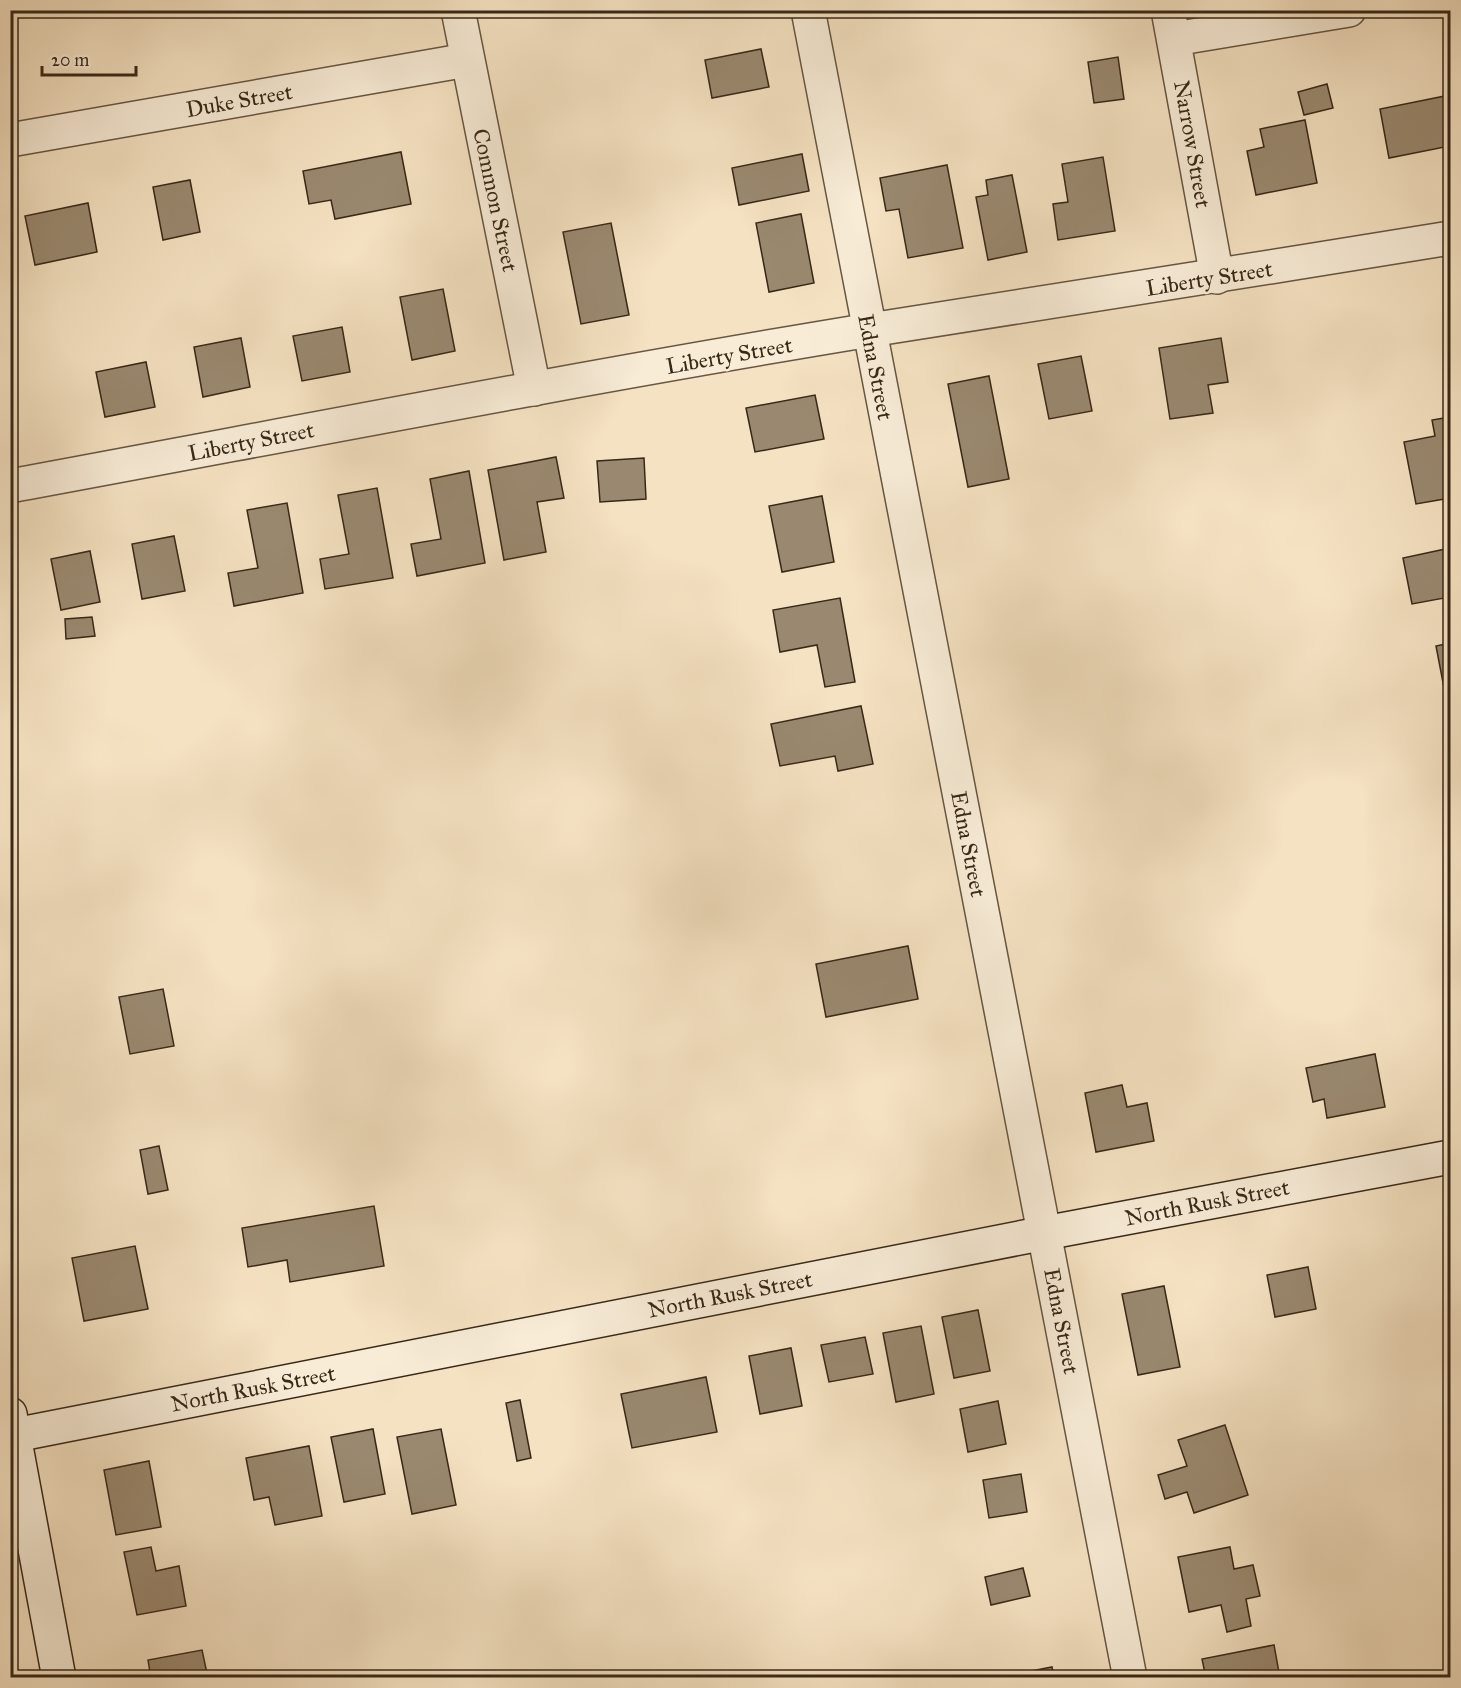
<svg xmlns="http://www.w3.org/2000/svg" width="1461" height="1688" viewBox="0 0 1461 1688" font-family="'IM FELL Great Primer',serif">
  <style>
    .building { fill: #9a8970; stroke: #382818; stroke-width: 1.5 }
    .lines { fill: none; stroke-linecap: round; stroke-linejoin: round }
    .street-casing { stroke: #675642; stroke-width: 36 }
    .secondary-casing { stroke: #382818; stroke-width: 36 }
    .street { stroke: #f8ecd7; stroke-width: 33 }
    .secondary { stroke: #f8ecd7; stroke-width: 33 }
    .labels { text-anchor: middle; stroke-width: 5; stroke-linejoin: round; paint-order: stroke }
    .street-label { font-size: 22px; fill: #382818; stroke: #f8ecd7 }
  </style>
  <rect width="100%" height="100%" fill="#f5e2c2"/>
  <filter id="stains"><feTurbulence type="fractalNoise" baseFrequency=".00333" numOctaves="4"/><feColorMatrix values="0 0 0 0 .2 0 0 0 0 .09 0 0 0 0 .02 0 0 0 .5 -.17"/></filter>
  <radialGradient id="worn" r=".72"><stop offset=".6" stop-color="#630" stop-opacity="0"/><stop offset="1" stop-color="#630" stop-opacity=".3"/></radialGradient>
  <g class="building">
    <polygon points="761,49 769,87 712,98 705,60"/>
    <polygon points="1118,57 1124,99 1094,103 1088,62"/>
    <polygon points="1327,84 1333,108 1304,115 1298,92"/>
    <polygon points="1445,96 1450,127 1450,146 1389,158 1380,109"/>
    <polygon points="1305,120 1317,183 1256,195 1247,151 1264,147 1260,129"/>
    <polygon points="401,152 411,204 335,219 331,200 309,204 303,171"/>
    <polygon points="802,154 809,191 739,205 732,168"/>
    <polygon points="1103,157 1115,231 1058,240 1053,204 1068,202 1062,164"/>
    <polygon points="947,165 963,248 908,258 899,209 886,211 880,178"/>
    <polygon points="1012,175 1027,252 988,260 976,197 988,195 986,180"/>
    <polygon points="190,180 200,232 163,240 153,187"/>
    <polygon points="88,203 97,252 35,265 25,216"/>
    <polygon points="801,214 814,283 769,292 756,223"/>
    <polygon points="611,223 629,315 581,324 563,232"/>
    <polygon points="443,289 455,351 412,360 400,297"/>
    <polygon points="342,327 350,372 302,381 293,336"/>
    <polygon points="241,338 250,387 203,397 194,347"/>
    <polygon points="1221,338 1228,382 1208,385 1213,413 1170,419 1159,348"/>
    <polygon points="1081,356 1092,411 1049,419 1038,364"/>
    <polygon points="146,362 155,407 105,417 96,372"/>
    <polygon points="989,376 1009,479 968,487 948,384"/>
    <polygon points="815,395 824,439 755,452 746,408"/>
    <polygon points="1450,417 1450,498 1416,504 1404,442 1435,436 1432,420"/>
    <polygon points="556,457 564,498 537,502 546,552 504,560 488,470"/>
    <polygon points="644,458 646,499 600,502 597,461"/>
    <polygon points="469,471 485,563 417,576 411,544 441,539 430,479"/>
    <polygon points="377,488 393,578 325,589 320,559 349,554 338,495"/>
    <polygon points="822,496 834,562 782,572 769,506"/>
    <polygon points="287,503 303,593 234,606 228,573 258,568 247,510"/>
    <polygon points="174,536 185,591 142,599 132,544"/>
    <polygon points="1450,548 1450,597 1412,604 1403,558"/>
    <polygon points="90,551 100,602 61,610 51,559"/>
    <polygon points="840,598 855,682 825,687 817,645 780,652 773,610"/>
    <polygon points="92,617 95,636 66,639 65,619"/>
    <polygon points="1450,643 1450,687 1444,688 1436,646"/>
    <polygon points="861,706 873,764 838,771 835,756 780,766 771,724"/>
    <polygon points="908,946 918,999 826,1017 816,964"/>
    <polygon points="163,989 174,1046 130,1054 119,997"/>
    <polygon points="1375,1054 1385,1107 1327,1118 1324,1099 1313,1102 1306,1068"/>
    <polygon points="1122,1085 1127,1107 1147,1103 1154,1141 1096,1152 1085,1093"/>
    <polygon points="159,1146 168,1190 148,1194 140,1150"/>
    <polygon points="374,1206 384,1266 290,1282 287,1260 248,1267 242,1228"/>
    <polygon points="135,1246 148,1309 84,1321 72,1258"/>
    <polygon points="1308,1267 1316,1309 1275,1317 1267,1275"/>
    <polygon points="1164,1286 1180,1367 1138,1375 1122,1294"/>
    <polygon points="978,1310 990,1371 954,1378 942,1317"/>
    <polygon points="921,1326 934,1394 896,1402 883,1333"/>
    <polygon points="865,1337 873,1374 829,1382 821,1345"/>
    <polygon points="791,1348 802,1406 760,1414 749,1356"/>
    <polygon points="706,1377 717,1432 632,1448 621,1394"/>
    <polygon points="520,1400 531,1458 517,1461 506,1403"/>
    <polygon points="998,1401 1006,1444 968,1452 960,1409"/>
    <polygon points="1225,1425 1248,1495 1194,1513 1187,1492 1165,1499 1158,1475 1187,1466 1178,1440"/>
    <polygon points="373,1429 385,1494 344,1502 331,1437"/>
    <polygon points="441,1429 456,1505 412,1514 397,1437"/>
    <polygon points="309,1446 322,1516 275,1525 269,1497 254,1500 246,1458"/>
    <polygon points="149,1461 161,1527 116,1535 104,1470"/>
    <polygon points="1021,1474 1027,1512 989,1518 983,1480"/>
    <polygon points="151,1547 156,1571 179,1566 186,1606 137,1615 124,1552"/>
    <polygon points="1230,1547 1234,1569 1253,1565 1260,1596 1246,1599 1251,1626 1227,1632 1221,1605 1189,1612 1178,1557"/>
    <polygon points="1023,1568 1030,1596 991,1605 985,1577"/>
    <polygon points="1274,1645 1280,1678 1206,1678 1202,1659"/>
    <polygon points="202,1650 208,1678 151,1678 148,1660"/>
    <polygon points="1052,1667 1054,1678 996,1678"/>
  </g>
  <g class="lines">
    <g class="street-casing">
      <g id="street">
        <polyline points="458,10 534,389"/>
        <polyline points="808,10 1130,1678"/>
        <polyline points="1168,10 1217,277"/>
        <polyline points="1174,39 1349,10"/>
        <polyline points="10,140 467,60"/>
        <path d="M10,486C297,433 583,377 870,330C1064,298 1257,270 1450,238"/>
      </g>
    </g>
    <g class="secondary-casing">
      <g id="secondary">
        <polyline points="10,1414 59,1678"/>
        <polyline points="10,1436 1045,1233 1450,1157"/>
      </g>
    </g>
    <use href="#street" class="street"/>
    <use href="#secondary" class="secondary"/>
  </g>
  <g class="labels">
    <g class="street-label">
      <text transform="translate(239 100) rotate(-10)" y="8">Duke Street</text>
      <text transform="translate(1193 144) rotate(80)" y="8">Narrow Street</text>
      <text transform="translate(496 200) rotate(78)" y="8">Common Street</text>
      <text transform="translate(1209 278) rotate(-9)" y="8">Liberty Street</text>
      <text transform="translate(729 355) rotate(-10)" y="8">Liberty Street</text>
      <text transform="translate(876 367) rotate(79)" y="8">Edna Street</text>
      <text transform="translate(251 441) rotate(-11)" y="8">Liberty Street</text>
      <text transform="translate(969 844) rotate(79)" y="8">Edna Street</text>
      <text transform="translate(1207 1202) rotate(-11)" y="8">North Rusk Street</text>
      <text transform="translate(730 1294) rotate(-11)" y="8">North Rusk Street</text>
      <text transform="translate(1062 1321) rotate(79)" y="8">Edna Street</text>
      <text transform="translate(253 1388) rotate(-11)" y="8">North Rusk Street</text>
    </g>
  </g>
  <rect width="1461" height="1688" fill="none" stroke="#f5e2c2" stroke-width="36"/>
  <rect x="12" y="12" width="1437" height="1664" fill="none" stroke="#382818" stroke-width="3"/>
  <rect x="18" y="18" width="1425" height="1652" fill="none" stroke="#382818" stroke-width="1.5"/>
  <path d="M42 66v9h94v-9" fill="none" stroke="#382818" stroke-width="3"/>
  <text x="51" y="66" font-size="18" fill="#382818" stroke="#f8ecd7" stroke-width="4.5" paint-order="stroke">20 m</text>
  <rect width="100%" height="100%" filter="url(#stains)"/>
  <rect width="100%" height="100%" fill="url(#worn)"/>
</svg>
